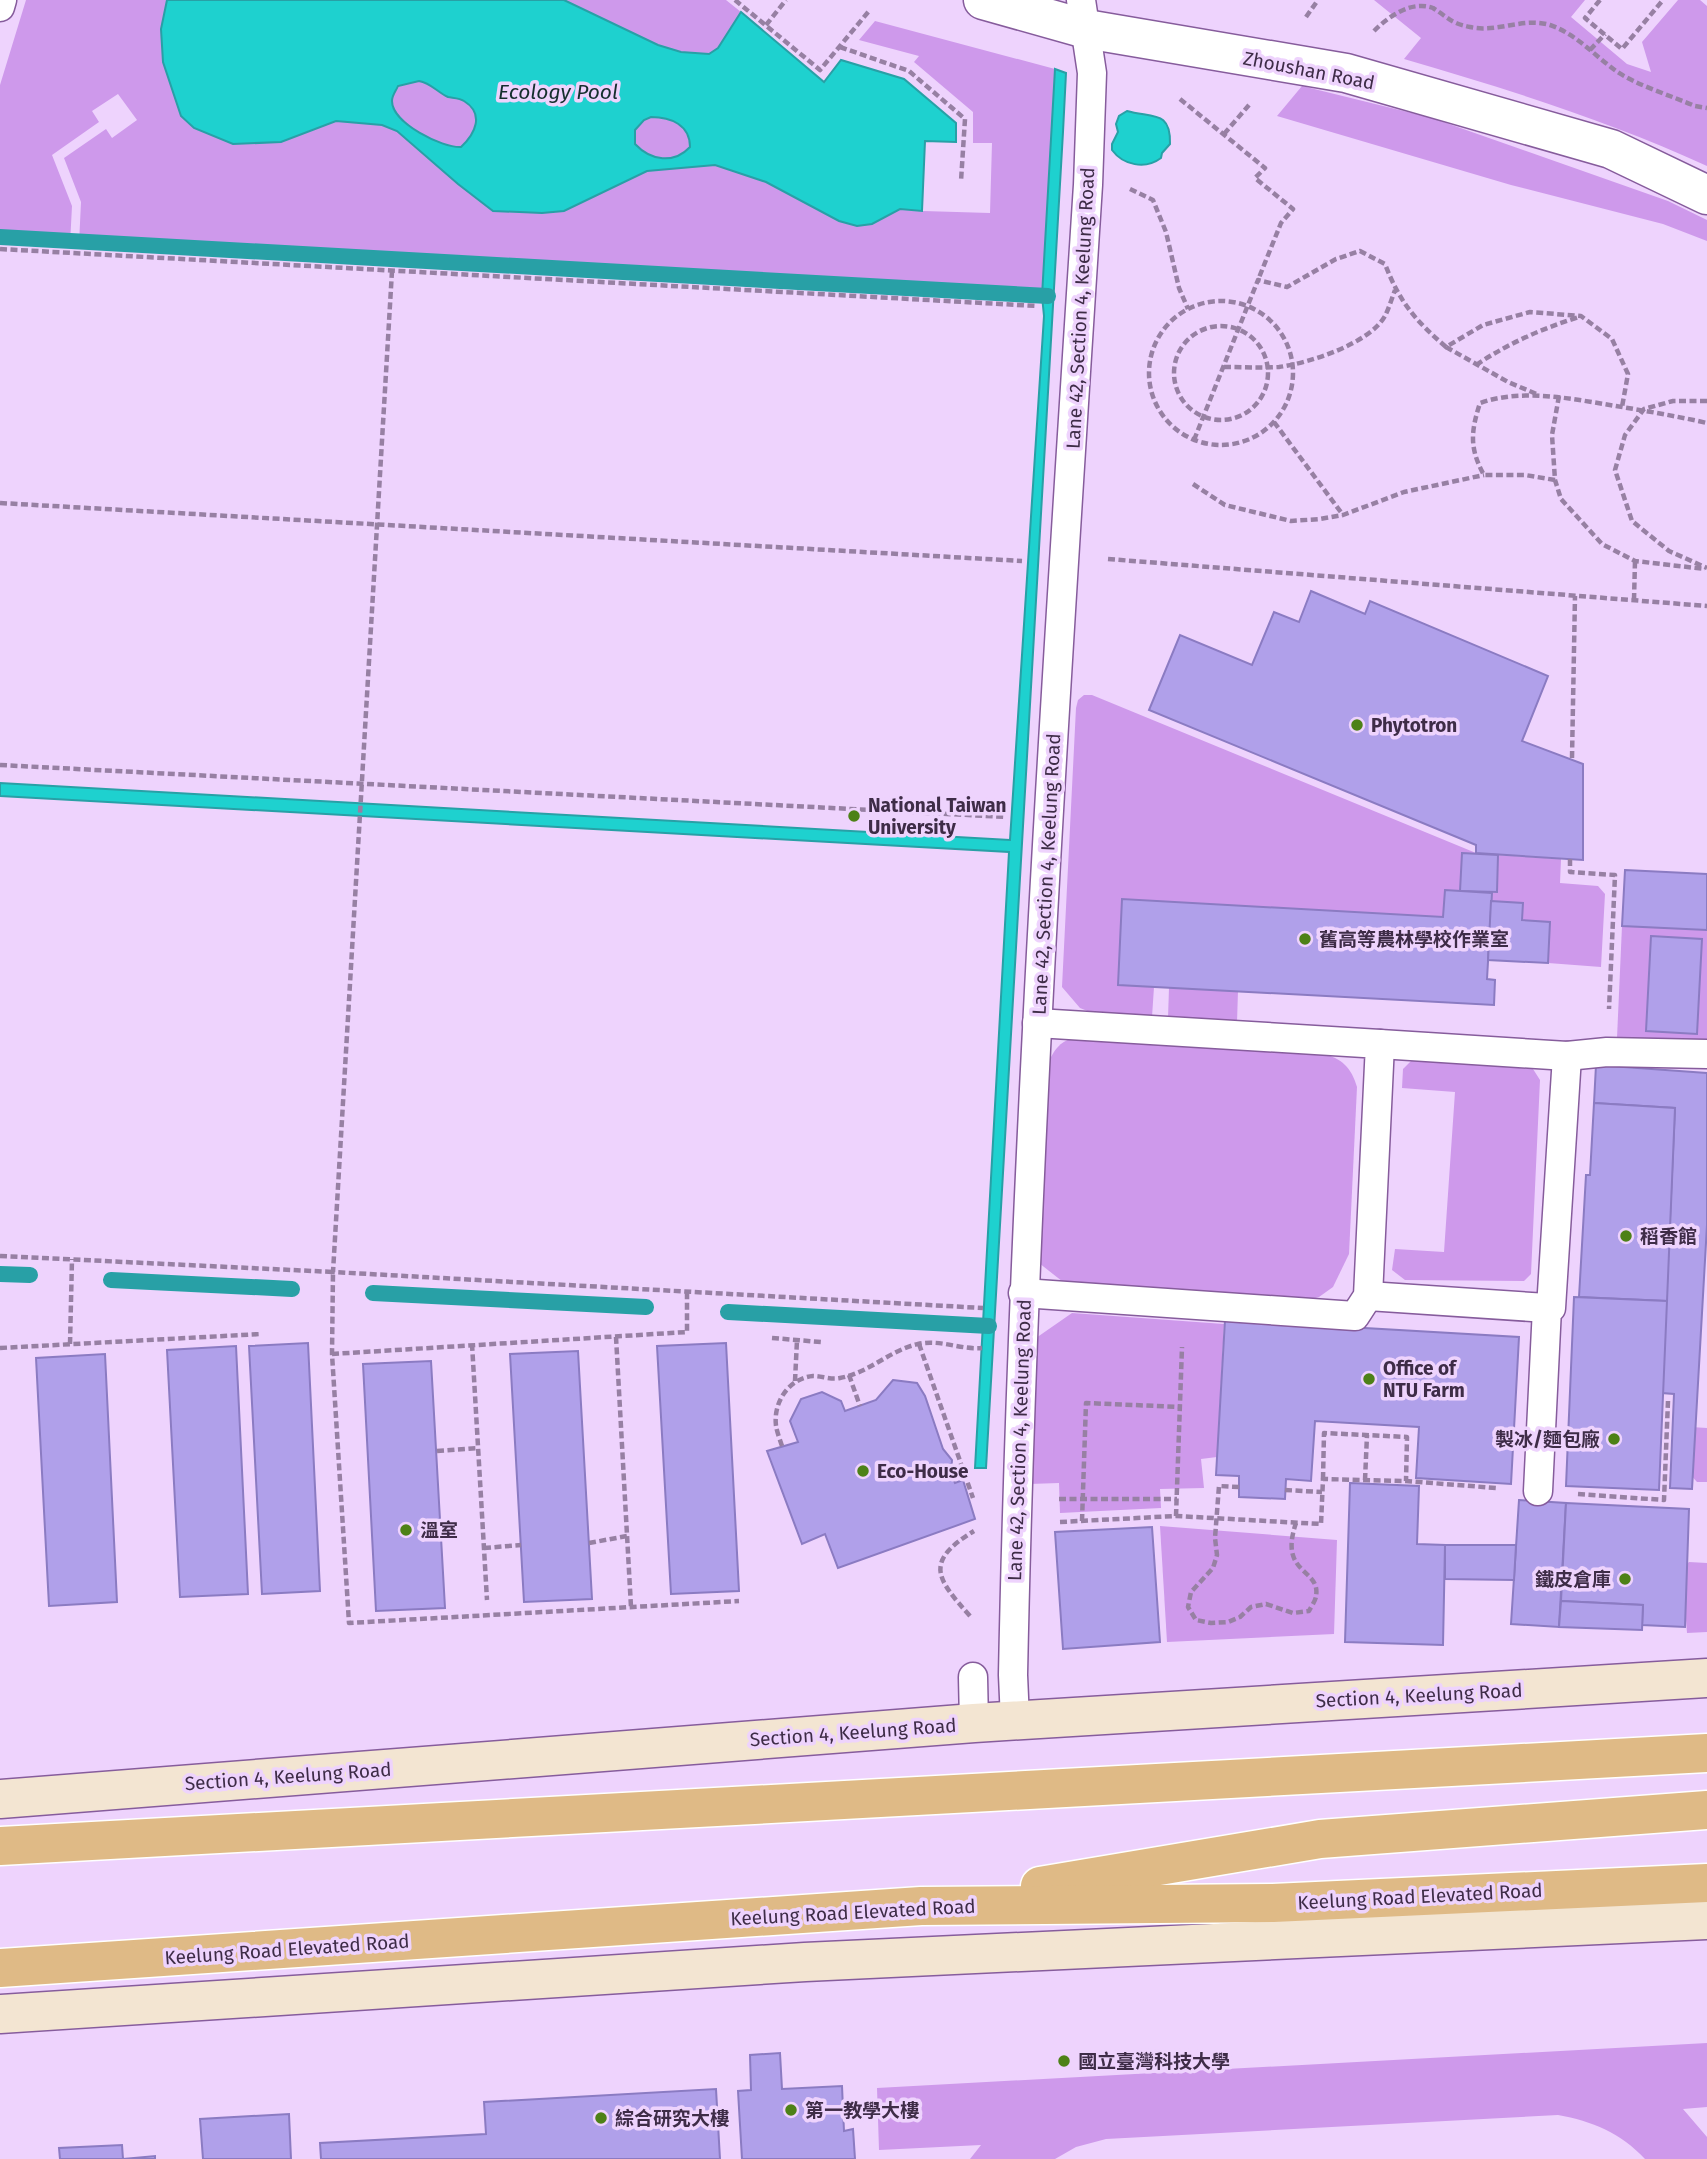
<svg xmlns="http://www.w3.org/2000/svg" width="1707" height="2159" viewBox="0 0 1707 2159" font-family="'Fira Sans','Noto Sans TC',sans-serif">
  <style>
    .green { fill: #ce99eb }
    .water { fill: #1ed1cf; stroke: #28a0a6; stroke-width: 2; fill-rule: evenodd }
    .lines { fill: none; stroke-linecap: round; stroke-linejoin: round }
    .stream { stroke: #28a0a6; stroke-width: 16 }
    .building { fill: #b0a0ea; stroke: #8b7bc2; stroke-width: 2 }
    .service-casing { stroke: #865c9c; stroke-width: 31 }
    .minor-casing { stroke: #865c9c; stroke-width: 41 }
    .secondary-casing { stroke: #865c9c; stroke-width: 41 }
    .trunk-casing { stroke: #fff; stroke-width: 41 }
    .path { stroke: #9780a3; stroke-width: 4.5; stroke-dasharray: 7 3.5; stroke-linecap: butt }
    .service { stroke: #fff; stroke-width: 28 }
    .minor { stroke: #fff; stroke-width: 38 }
    .secondary { stroke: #f3e5d2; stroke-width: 38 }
    .trunk { stroke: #dfba86; stroke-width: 38 }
    .poi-dot { fill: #4d8117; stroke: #eed3fd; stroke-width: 2.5 }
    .labels { text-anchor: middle; stroke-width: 7; stroke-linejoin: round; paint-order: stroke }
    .street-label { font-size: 19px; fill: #3e2c47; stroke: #eed3fd }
    .poi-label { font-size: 19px; font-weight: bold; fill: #3e2c47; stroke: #eed3fd; text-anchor: start }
    .water-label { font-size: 21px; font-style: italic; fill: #152f2e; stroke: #eed3fd }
  </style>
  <rect width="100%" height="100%" fill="#eed3fd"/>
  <g class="green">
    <polygon points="26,0 726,0 741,12 923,211 990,213 992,143 973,143 973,112 914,62 919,56 859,40 875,21 1055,69 1042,298 79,244 81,202 64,158 106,129 112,138 137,120 118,94 92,111 99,122 52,155 72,206 70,244 0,240 0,85"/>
    <path d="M1374,0H1585L1571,17L1627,64L1651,72L1642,42L1678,0H1700L1707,6V166C1609,121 1507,89 1404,59L1421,38Z"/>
    <polygon points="1302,86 1432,118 1668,201 1707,220 1707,241 1663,224 1511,185 1277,116"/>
    <polygon points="1084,695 1092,695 1476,853 1462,853 1460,891 1445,890 1443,917 1123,899 1118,984 1154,987 1152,1017 1095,1014 1080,1008 1062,987 1076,708 1078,700"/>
    <polygon points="1498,855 1561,859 1560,883 1598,886 1605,894 1601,967 1548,963 1550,922 1522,920 1491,901 1492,893 1497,892"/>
    <polygon points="1622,926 1707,930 1707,1042 1617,1038"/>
    <polygon points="1169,988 1238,991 1237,1022 1168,1018"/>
    <path d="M1072,1038L1322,1053C1342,1059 1351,1067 1357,1087L1349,1254L1333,1287L1319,1297L1302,1302L1072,1289L1039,1263L1049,1061C1055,1049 1059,1043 1072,1038Z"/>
    <polygon points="1412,1060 1533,1069 1540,1080 1531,1274 1524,1281 1405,1280 1392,1270 1395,1249 1444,1252 1455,1092 1402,1088 1403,1069"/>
    <polygon points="1072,1313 1224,1324 1217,1457 1201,1459 1204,1488 1160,1489 1161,1508 1060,1513 1059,1483 1029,1484 1036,1338"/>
    <polygon points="1691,1427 1707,1428 1707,1482 1697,1482 1689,1473"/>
    <polygon points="1160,1526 1337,1540 1334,1634 1167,1642"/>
    <polygon points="1689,1562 1707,1563 1707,1632 1687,1633 1682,1569"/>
    <path d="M1707,2043V2107L1683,2109L1707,2137V2159H1645C1621,2133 1592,2121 1558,2115L1106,2139L1076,2147L1055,2159H970L981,2145L879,2150L877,2088Z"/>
  </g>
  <g class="water">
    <path d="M167,0H564L658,45L681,52L709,54L718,48L741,12L824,82L841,60L904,79L956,123V142L925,141L922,211L900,209L872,224L857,226L839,221L766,182L715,165L647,171L564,211L542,213L493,211L458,184L397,131L382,125L336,121L281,142L233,144L194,128L181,116L163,62L161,29ZM419,81C431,83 437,92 448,97C453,98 460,98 464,101C485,114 475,134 461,147C442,148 392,123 392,101C392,95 396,91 398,86ZM651,117C671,117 690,125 690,147C674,164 651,161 635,144V130L644,120Z"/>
    <polygon points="1055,69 1066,73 1063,132 986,1468 975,1468 1009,852 0,796 0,783 1010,840 1044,316 1042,296"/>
    <path d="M1127,111C1152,118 1171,110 1170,144L1162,153L1161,158C1145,170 1123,165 1112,150V144L1118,132L1116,124L1119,116Z"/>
  </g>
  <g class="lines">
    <g class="stream">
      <polyline points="0,237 1048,296"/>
      <polyline points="0,1274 30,1275"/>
      <polyline points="111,1280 292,1289"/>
      <polyline points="373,1293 646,1307"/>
      <polyline points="728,1312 989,1326"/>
    </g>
  </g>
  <g class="building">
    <polygon points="1311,591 1365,614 1370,601 1548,676 1522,741 1583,764 1583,860 1476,853 1476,845 1149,710 1180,635 1252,665 1274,612 1299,622"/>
    <polygon points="1462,853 1498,855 1497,892 1460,891"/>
    <polygon points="1625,870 1707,874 1707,930 1622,926"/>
    <polygon points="1445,890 1492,893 1487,979 1495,980 1494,1005 1118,985 1122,899 1443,917"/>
    <polygon points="1491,901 1523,903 1522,920 1550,922 1548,963 1488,960"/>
    <polygon points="1651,936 1702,939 1697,1034 1646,1031"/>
    <polygon points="1596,1065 1707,1073 1707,1225 1692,1489 1670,1488 1674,1394 1662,1393 1675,1108 1594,1103"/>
    <polygon points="1594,1103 1675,1108 1667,1301 1579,1297 1586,1175 1590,1175"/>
    <polygon points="1574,1297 1667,1301 1659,1490 1566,1486"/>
    <polygon points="1225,1320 1519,1337 1511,1484 1416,1478 1419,1427 1315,1421 1311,1481 1286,1479 1285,1499 1239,1497 1239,1476 1216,1475"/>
    <polygon points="308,1343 320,1591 262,1594 249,1346"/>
    <polygon points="726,1343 739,1591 671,1594 657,1346"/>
    <polygon points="236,1346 248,1594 180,1597 167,1350"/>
    <polygon points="578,1351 592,1599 524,1602 510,1354"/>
    <polygon points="105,1354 117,1602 49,1606 36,1358"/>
    <polygon points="431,1361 445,1608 376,1611 363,1364"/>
    <polygon points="893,1380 917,1383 925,1396 943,1449 952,1460 951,1474 955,1483 963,1480 975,1519 838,1568 825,1534 802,1544 767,1451 798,1442 790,1421 801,1399 822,1392 841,1401 845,1411 876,1400"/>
    <polygon points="1350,1483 1419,1486 1417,1544 1445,1545 1443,1645 1345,1642"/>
    <polygon points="1519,1500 1566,1503 1559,1627 1511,1624"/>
    <polygon points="1566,1503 1689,1509 1685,1627 1642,1625 1643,1605 1561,1601"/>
    <polygon points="1152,1527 1160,1642 1063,1649 1055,1532"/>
    <polygon points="1445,1545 1516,1545 1514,1580 1445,1579"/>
    <polygon points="1561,1601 1643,1605 1642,1630 1559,1627"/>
    <polygon points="780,2053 782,2089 842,2086 844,2131 853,2129 855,2159 742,2159 738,2091 751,2090 750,2055"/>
    <polygon points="716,2089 720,2159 321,2159 320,2143 486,2134 484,2102"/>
    <polygon points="289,2114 291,2159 203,2159 200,2119"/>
    <polygon points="122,2145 123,2159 155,2156 155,2159 60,2159 59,2148"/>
  </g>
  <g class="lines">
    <g class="service-casing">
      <g id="service">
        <polyline points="0,7 2,0"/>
        <polyline points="1380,1044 1567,1056 1607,1052 1707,1054"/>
        <polyline points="1023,1293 1355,1316 1368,1296 1380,1044 1037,1023"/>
        <polyline points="1368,1296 1547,1308"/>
        <polyline points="1538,1491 1547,1308 1551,1308 1567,1056"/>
        <polyline points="973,1677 974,1723"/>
        <path d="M1015,1720L1013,1675C1023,1178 1056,681 1088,185L1092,73L1081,0"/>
      </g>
    </g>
    <g class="minor-casing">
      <polyline id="minor" points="983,0 1086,29 1346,73 1611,149 1707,195"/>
    </g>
    <g class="secondary-casing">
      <g id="secondary">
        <polyline points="0,1799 974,1723 1707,1678"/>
        <polyline points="0,2014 805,1962 1707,1920"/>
      </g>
    </g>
    <g class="trunk-casing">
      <g id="trunk">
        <polyline points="0,1846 1707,1753"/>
        <polyline points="1040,1886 1320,1839 1707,1810"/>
        <polyline points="0,1968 921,1906 1273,1903 1707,1883"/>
      </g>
    </g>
    <g class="path">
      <polyline points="735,0 820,70 869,11"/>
      <polyline points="1600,0 1585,18 1622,49 1663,0"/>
      <polyline points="1306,17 1318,0"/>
      <polyline points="766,25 786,0"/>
      <path d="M1374,31C1388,17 1411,0 1433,8C1449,18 1450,23 1470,27C1496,33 1524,17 1550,25C1576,34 1594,55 1616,71C1636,85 1672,96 1695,106L1707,108"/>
      <polyline points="840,47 909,71 965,119 961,181"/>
      <polyline points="1590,50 1605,34"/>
      <polyline points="1180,99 1265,168 1255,178 1293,209 1281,223 1258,280"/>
      <polyline points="1224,134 1249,105"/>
      <polyline points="1130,189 1153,200 1166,232 1179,288 1188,309"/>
      <polyline points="0,249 1037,306"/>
      <polyline points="392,271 333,1272 983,1308"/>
      <circle cx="1221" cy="373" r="72"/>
      <circle cx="1221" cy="373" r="47"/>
      <polyline points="1446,347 1508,382 1539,395"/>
      <path d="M1476,365C1509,343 1541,329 1579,317"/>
      <path d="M1224,367C1242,367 1260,368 1279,367C1309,363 1369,344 1385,316C1389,308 1392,298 1395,290"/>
      <polyline points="1559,396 1552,435 1555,480 1561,499 1602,544 1635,561 1705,569"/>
      <polyline points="1707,401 1673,401 1644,409 1625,435 1615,470 1632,521 1669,551 1707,568"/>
      <polyline points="1274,422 1343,515"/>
      <path d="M1194,440L1258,280L1287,287L1336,259L1360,251L1385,264C1400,303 1415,320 1446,347L1483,325L1530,312L1581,316L1612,339L1628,374L1622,407"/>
      <path d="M1555,480L1525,475H1484C1469,448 1471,431 1480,403C1523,388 1572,399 1616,406C1646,411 1676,416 1707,423"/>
      <polyline points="1193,484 1225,505 1291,521 1320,519 1343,515 1404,492 1484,475"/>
      <polyline points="0,503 1022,561"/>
      <polyline points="1108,559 1707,606"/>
      <polyline points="1634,600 1635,561"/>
      <polyline points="1572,758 1575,596"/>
      <polyline points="0,765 1006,817"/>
      <polyline points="1570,859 1570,872 1615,875 1609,1009"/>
      <polyline points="0,1256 333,1272 332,1354 349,1623 739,1601"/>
      <polyline points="616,1337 631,1607"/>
      <polyline points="772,1338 821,1342"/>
      <polyline points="70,1344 72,1259"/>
      <polyline points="472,1344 487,1600"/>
      <polyline points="919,1344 973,1498"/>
      <polyline points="0,1348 261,1334"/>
      <polyline points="332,1354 687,1332 687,1292"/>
      <polyline points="849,1375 860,1406"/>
      <polyline points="795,1381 797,1340"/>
      <path d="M782,1446C780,1440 777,1432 776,1426C773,1402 789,1378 813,1376C822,1376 831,1380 840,1378C869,1373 890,1350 918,1344C940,1339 961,1350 982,1348"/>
      <polyline points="437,1451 478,1448"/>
      <polyline points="1323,1479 1324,1433 1407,1437 1406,1481"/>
      <polyline points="1365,1480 1367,1435"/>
      <path d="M1239,1487L1219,1486L1215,1538L1217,1555L1213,1568L1191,1592L1188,1607L1196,1620L1211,1623L1228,1622L1240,1617L1251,1607L1266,1604L1293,1613L1309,1611C1311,1607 1316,1600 1316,1596C1321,1568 1278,1575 1296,1523"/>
      <polyline points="1285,1490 1322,1492"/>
      <polyline points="1578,1494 1664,1500 1668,1401"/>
      <polyline points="1059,1499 1177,1499"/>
      <polyline points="1176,1516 1182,1347"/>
      <polyline points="1082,1521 1086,1403 1180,1407"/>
      <polyline points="1060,1522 1176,1516 1321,1524 1323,1479 1406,1481 1496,1488"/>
      <polyline points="589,1543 627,1536"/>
      <polyline points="484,1548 521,1545"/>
      <path d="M970,1616C937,1579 923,1562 974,1531"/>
    </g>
    <use href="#service" class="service"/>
    <use href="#minor" class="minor"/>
    <use href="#secondary" class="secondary"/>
    <use href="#trunk" class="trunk"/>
  </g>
  <g class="poi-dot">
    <circle cx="1357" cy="725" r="7"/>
    <circle cx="854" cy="816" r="7"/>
    <circle cx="1305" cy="939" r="7"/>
    <circle cx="1626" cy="1236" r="7"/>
    <circle cx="1369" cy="1379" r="7"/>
    <circle cx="1614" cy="1439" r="7"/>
    <circle cx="863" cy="1471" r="7"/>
    <circle cx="406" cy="1530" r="7"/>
    <circle cx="1625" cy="1579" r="7"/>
    <circle cx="1064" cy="2061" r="7"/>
    <circle cx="791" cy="2110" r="7"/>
    <circle cx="601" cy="2118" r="7"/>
  </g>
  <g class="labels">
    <g class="street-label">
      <text transform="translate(1309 70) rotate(11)" y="7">Zhoushan Road</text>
      <text transform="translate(1080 308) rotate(-87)" y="7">Lane 42, Section 4, Keelung Road</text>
      <text transform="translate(1046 874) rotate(-87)" y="7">Lane 42, Section 4, Keelung Road</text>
      <text transform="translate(1019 1440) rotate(-88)" y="7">Lane 42, Section 4, Keelung Road</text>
      <text transform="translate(1419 1695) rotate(-3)" y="7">Section 4, Keelung Road</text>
      <text transform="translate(853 1732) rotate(-4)" y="7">Section 4, Keelung Road</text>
      <text transform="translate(288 1776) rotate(-4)" y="7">Section 4, Keelung Road</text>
      <text transform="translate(1420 1896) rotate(-3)" y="7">Keelung Road Elevated Road</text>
      <text transform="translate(853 1912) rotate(-3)" y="7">Keelung Road Elevated Road</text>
      <text transform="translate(287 1949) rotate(-4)" y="7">Keelung Road Elevated Road</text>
    </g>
    <g class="poi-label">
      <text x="1371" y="732">Phytotron</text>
      <text x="868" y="812">National Taiwan<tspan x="868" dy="22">University</tspan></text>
      <text x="1319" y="946">舊高等農林學校作業室</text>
      <text x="1640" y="1243">稻香館</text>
      <text x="1383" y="1375">Office of<tspan x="1383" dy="22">NTU Farm</tspan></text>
      <text x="1600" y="1446" text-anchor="end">製冰/麵包廠</text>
      <text x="877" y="1478">Eco-House</text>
      <text x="420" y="1537">溫室</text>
      <text x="1611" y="1586" text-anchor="end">鐵皮倉庫</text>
      <text x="1078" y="2068">國立臺灣科技大學</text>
      <text x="805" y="2117">第一教學大樓</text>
      <text x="615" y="2125">綜合研究大樓</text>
    </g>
    <g class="water-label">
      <text x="558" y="99">Ecology Pool</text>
    </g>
  </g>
</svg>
